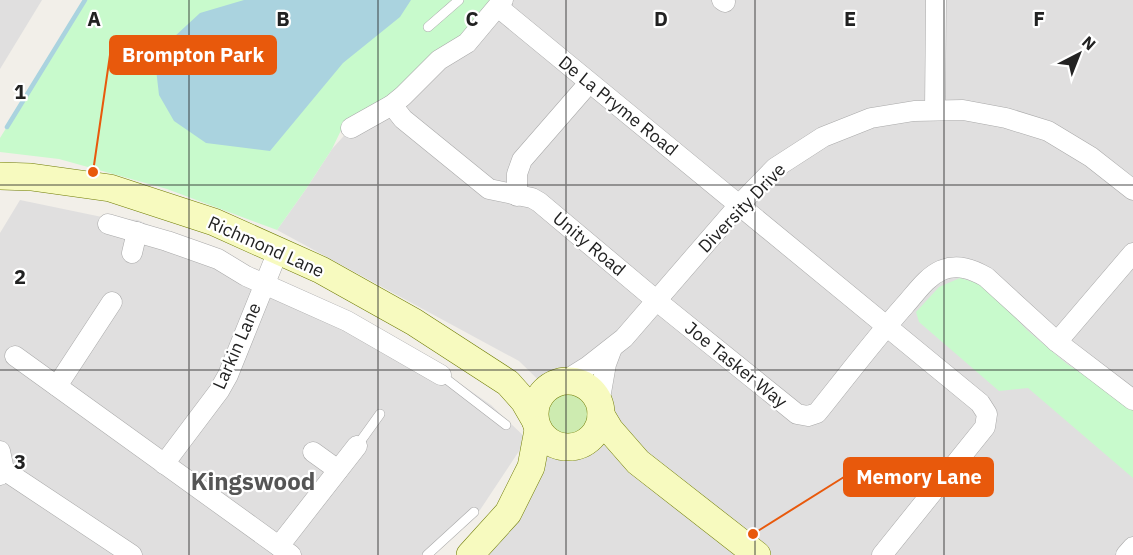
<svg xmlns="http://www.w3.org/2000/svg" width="1133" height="555" viewBox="0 0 1133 555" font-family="'IBM Plex Sans',sans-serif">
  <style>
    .residential { fill: #e0dfdf }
    .grass { fill: #cdebb0 }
    .park { fill: #c8facc }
    .water { fill: #aad3df }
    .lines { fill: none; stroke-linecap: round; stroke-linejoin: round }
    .stream { stroke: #aad3df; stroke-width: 4.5 }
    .lane-casing { stroke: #a9a9a9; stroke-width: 10 }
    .street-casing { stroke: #a9a9a9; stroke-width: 21 }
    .secondary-casing { stroke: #707d05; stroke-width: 28 }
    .lane { stroke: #fff; stroke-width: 9 }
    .street { stroke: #fff; stroke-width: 20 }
    .secondary { stroke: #f7fabf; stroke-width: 27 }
    .grid { fill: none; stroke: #222; stroke-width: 1.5; stroke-opacity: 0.55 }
    .labels { text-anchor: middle; stroke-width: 4.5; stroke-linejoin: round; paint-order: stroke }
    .street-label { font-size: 18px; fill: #222; stroke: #fff }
    .district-label { font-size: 24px; font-weight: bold; fill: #555; stroke: #fff }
    .grid-label { font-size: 20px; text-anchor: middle; font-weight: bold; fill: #222; stroke: #fff; stroke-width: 4.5; stroke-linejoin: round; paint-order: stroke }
    .leader { fill: none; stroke: #e8590c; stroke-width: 2 }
    .callout-dot { fill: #e8590c; stroke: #fff; stroke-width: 2 }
    .callout { fill: #e8590c; stroke: #e8590c; stroke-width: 2 }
    .callout-label { font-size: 20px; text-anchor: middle; font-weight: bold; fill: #fff }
  </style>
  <rect width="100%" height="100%" fill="#f2efe9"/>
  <g class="residential">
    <polygon points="0,0 42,0 0,69"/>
    <polygon points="502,0 1133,0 1133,555 489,555 569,410 519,361 277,230 306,189 332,149 351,128"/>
    <polygon points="20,200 102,217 138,220 255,274 401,343 491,405 527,439 480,510 432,555 0,555 0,233"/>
  </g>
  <circle class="grass" cx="566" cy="416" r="24"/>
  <g class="park">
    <polygon points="85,0 503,0 403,96 345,122 332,149 306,189 277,230 167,189 59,159 0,152 0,138"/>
    <polygon points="960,278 984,285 1027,330 1067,364 1133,407 1133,478 1028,388 999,391 919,322 916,312 939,287"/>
  </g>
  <polygon class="water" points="244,0 411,0 400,17 343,63 270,151 206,143 174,121 159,95 156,69 174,37 200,13"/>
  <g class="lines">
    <polyline class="stream" points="7,127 85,0"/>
    <g class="lane-casing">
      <g id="lane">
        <polyline points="428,27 459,0"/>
        <polyline points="441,375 506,425"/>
        <polyline points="357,446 380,414"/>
        <polyline points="427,555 474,512"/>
      </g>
    </g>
    <g class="street-casing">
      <g id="street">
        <polyline points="722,0 725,2"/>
        <polyline points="498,7 980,403 987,414 985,427 882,555"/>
        <path d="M392,105L403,119L489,189L532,198L539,202L657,301L797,414L808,416L817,413C846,377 874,340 905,305C916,293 926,277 942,270C958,264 972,269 986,277L1057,342L1133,400"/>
        <polyline points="935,110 936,0"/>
        <polyline points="351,128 392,105 403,96 439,60 467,43 503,0"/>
        <polyline points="517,196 517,174 522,160 589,83"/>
        <polyline points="108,224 167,241 218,259 246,276 347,321 441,375"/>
        <polyline points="132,253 137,232"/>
        <polyline points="1057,342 1133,253"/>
        <polyline points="15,356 291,555"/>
        <polyline points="563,382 587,367 624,338 739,205 775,168 823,137 871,118 914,111 963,110 1006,118 1048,131 1091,157 1133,190"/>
        <polyline points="57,386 112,302"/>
        <polyline points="599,404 606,364 612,348"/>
        <polyline points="0,451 4,470 0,475"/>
        <polyline points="313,452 338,470"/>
        <polyline points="164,464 219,391 228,375 278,251"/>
        <polyline points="4,470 132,555"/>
        <polyline points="279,546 357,446"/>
        <polyline points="1126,555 1133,547"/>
      </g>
    </g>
    <g class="secondary-casing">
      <g id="secondary">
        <polyline points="0,176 31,177 110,188 214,222 321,270 414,322 508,383 524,401 535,420"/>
        <circle cx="568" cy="414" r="33"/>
        <polyline points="601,415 610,430 638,462 757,555"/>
        <polyline points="470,555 508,513 531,467 538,430"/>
      </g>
    </g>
    <use href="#lane" class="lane"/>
    <use href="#street" class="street"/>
    <use href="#secondary" class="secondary"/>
  </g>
  <path class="grid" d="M189,0V555M378,0V555M566,0V555M755,0V555M944,0V555M0,185H1133M0,370H1133"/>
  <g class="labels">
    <g class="street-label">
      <text transform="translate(618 106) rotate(39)" y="6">De La Pryme Road</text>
      <text transform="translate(742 208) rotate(-46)" y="6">Diversity Drive</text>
      <text transform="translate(589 244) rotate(40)" y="6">Unity Road</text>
      <text transform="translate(266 247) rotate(24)" y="6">Richmond Lane</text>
      <text transform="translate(237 346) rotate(-66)" y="6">Larkin Lane</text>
      <text transform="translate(736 365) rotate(39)" y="6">Joe Tasker Way</text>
    </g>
    <g class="district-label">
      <text x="253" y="490">Kingswood</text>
    </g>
  </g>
  <g class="grid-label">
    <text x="94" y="26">A</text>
    <text x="283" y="26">B</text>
    <text x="472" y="26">C</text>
    <text x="661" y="26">D</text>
    <text x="850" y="26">E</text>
    <text x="1039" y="26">F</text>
    <text x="20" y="99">1</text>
    <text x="20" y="284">2</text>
    <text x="20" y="469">3</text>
  </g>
  <path class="leader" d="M93 172L110 55M753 534L844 477"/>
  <g class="callout-dot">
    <circle cx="93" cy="172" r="6"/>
    <circle cx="753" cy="534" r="6"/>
  </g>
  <g class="callout">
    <rect x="110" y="36" width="166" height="38" rx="6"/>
    <rect x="844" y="458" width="149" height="38" rx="6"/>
  </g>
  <g class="callout-label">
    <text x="193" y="62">Brompton Park</text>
    <text x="919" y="484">Memory Lane</text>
  </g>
  <g transform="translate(1079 54) rotate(42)" stroke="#ffffff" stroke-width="4.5" paint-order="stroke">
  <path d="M0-4.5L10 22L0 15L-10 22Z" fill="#222222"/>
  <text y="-9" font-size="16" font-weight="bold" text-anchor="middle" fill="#222222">N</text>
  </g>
</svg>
